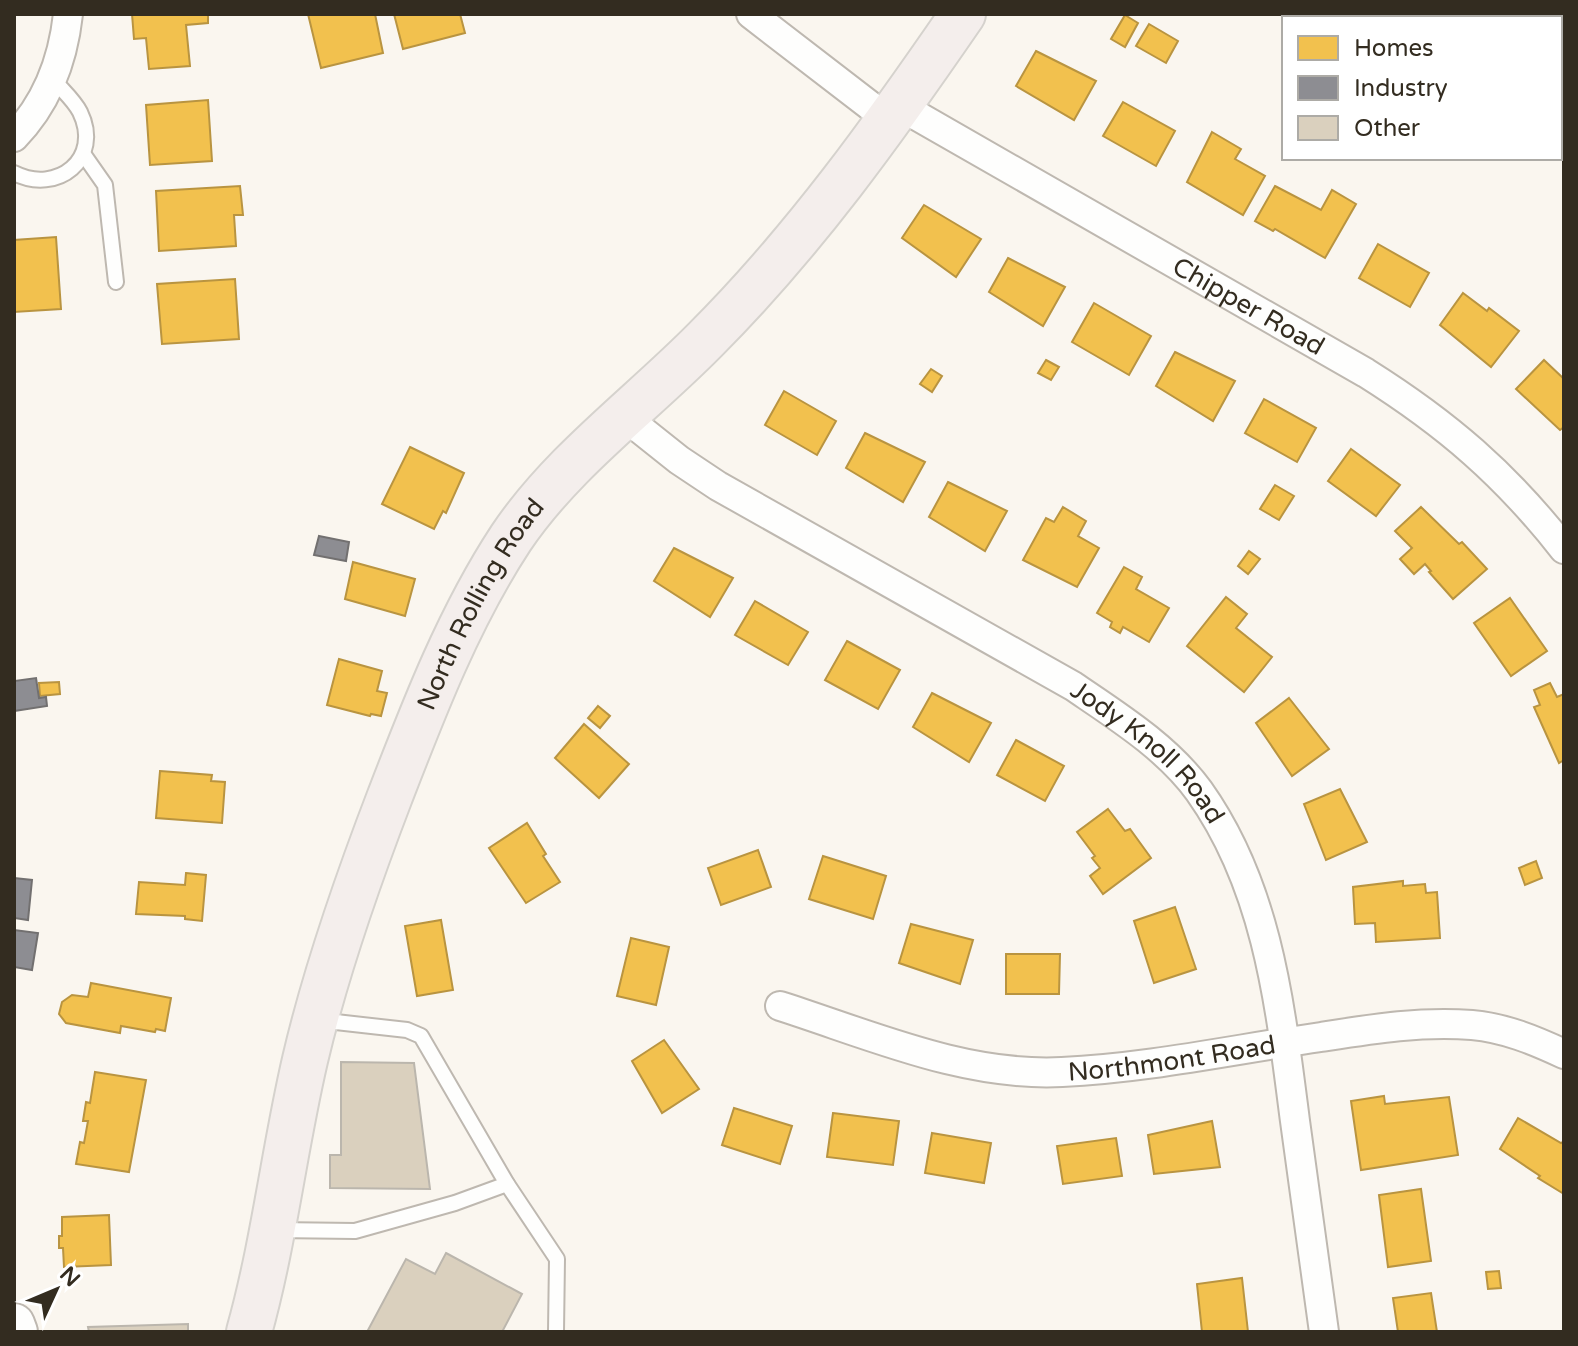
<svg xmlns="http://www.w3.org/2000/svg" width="1578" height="1346" viewBox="0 0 1578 1346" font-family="'Varela Round',sans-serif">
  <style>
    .homes { fill: #f2c14e; stroke: #b99440; stroke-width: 2 }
    .industry { fill: #8d8d92; stroke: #727070; stroke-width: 2 }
    .building { fill: #dad0be; stroke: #bbb6ad; stroke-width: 2 }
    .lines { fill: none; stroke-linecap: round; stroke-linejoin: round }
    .lane-casing { stroke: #beb8b0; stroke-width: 18 }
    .street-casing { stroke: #beb8b0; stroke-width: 32 }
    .secondary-casing { stroke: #beb8b0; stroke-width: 44 }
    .primary-casing { stroke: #d5d2cd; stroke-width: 48 }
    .lane { stroke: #fefefd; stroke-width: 14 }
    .street { stroke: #fefefd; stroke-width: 28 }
    .secondary { stroke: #fefefd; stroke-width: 40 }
    .primary { stroke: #f4eeec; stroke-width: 44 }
    .labels { text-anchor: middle; stroke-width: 8; stroke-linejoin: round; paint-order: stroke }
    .street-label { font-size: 26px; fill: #332c20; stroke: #fff }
  </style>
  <rect width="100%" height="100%" fill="#faf6ef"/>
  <g class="homes">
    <polygon points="132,14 208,14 208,23 186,25 190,66 149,69 146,38 134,39"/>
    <polygon points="308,14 375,14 383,53 321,68"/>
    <polygon points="394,14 460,14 465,33 403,49"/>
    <polygon points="1125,15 1138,23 1125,47 1111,39"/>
    <polygon points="1149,24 1178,41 1166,63 1136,46"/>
    <polygon points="1036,51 1096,81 1074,120 1016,86"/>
    <polygon points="208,100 212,161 150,165 146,105"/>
    <polygon points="1123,102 1175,131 1156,166 1103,136"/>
    <polygon points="1212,132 1241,149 1235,159 1265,176 1243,215 1187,182"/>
    <polygon points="240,186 243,215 234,215 236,246 159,251 156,191"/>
    <polygon points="1275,186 1321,210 1332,190 1356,204 1325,258 1275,229 1273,231 1255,221"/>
    <polygon points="924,205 981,239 956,277 902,238"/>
    <polygon points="56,237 61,309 14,312 14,240"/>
    <polygon points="1378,244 1429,273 1410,307 1359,278"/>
    <polygon points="1008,258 1065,287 1043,326 989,292"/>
    <polygon points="235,279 239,339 162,344 157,284"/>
    <polygon points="1463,293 1487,311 1489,308 1519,331 1491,367 1440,325"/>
    <polygon points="1094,303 1151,336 1129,375 1072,342"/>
    <polygon points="1175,352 1235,381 1213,421 1156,386"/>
    <polygon points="1046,360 1059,367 1051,380 1038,373"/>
    <polygon points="1544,360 1564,379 1564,427 1560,430 1516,389"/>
    <polygon points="931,369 942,376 932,392 920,384"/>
    <polygon points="784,391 836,421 817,455 765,425"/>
    <polygon points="1264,399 1316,428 1297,462 1245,433"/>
    <polygon points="865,433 925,462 903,502 846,468"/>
    <polygon points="410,447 464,473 446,513 443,511 434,529 382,504"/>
    <polygon points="1351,449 1400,485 1376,516 1328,481"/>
    <polygon points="948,482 1007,511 985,551 929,517"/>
    <polygon points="1275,485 1294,496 1279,520 1260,509"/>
    <polygon points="1063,507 1086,521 1078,536 1099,548 1077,587 1023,560 1046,518 1054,522"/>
    <polygon points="1421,507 1459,544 1462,542 1487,569 1453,599 1429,572 1431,571 1425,564 1414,574 1400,559 1412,548 1395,531"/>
    <polygon points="674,548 733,578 710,617 654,581"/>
    <polygon points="1249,551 1260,559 1248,574 1238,566"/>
    <polygon points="353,562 415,579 405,616 345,599"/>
    <polygon points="1124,567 1142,577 1136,589 1169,608 1149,642 1123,627 1120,633 1110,627 1112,622 1097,613"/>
    <polygon points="1226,597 1247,614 1236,628 1272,657 1244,692 1187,646"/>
    <polygon points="1510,598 1547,651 1511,676 1474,623"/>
    <polygon points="755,601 808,632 788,665 735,635"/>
    <polygon points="847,641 900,670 878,709 825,680"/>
    <polygon points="339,659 382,671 377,691 387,693 381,716 371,714 370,716 327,705"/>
    <polygon points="59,682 60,694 40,696 39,683"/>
    <polygon points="1550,683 1557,697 1564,694 1564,760 1559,763 1534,707 1540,705 1534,690"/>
    <polygon points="932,693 991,723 969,762 913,727"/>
    <polygon points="1289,698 1329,749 1292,776 1256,723"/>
    <polygon points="598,706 610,716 600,728 588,718"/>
    <polygon points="584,724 629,764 599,798 555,758"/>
    <polygon points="1016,740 1064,766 1045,801 997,775"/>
    <polygon points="160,771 212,775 211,781 225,782 222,823 156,818"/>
    <polygon points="1340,789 1367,842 1326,860 1304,804"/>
    <polygon points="1108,809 1125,831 1130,829 1151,858 1103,894 1090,876 1100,868 1092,858 1095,856 1077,832"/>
    <polygon points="527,823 546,854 543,856 560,882 526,903 489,848"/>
    <polygon points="758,850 771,887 721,905 708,868"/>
    <polygon points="823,856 886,876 873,919 809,899"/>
    <polygon points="1536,861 1542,878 1525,885 1519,868"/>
    <polygon points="186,873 206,875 202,921 185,919 185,916 136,914 139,882 185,885"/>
    <polygon points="1403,881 1403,886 1425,884 1426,893 1437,892 1440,938 1376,942 1375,923 1355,924 1353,887"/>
    <polygon points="1175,907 1196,969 1154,983 1134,921"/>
    <polygon points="441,920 453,990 417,996 405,926"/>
    <polygon points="911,924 973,940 960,984 899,963"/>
    <polygon points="631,938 669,947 656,1005 617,996"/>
    <polygon points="1006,954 1060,954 1059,994 1006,994"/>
    <polygon points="91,983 171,998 165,1031 156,1029 155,1032 121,1026 120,1033 66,1023 59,1014 62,1002 72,995 88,997"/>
    <polygon points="664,1040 699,1089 662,1113 632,1061"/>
    <polygon points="95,1072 146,1080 129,1172 76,1164 80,1142 84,1143 88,1121 83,1121 86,1102 90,1103"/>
    <polygon points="1384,1096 1385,1104 1449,1097 1458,1155 1361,1170 1351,1101"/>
    <polygon points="734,1108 792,1126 780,1164 722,1145"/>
    <polygon points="833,1113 899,1121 893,1165 827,1157"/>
    <polygon points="1518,1118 1561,1143 1564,1141 1564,1194 1538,1178 1540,1176 1500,1149"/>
    <polygon points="1212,1121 1220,1167 1154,1174 1148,1135"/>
    <polygon points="932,1133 991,1143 984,1183 925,1173"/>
    <polygon points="1116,1138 1122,1176 1063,1184 1057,1146"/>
    <polygon points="1421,1189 1431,1261 1388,1267 1379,1195"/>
    <polygon points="109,1215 111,1265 64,1267 63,1248 59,1248 59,1236 62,1236 62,1217"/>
    <polygon points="1499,1271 1501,1288 1488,1289 1486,1272"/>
    <polygon points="1242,1278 1248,1332 1202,1332 1197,1284"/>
    <polygon points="1431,1293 1437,1332 1398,1332 1393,1298"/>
  </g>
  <g class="industry">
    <polygon points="319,536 349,542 346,561 314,555"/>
    <polygon points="36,678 39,698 46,697 47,706 14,711 14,681"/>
    <polygon points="14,878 32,880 28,920 14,918"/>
    <polygon points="14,930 38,933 32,970 14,967"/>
  </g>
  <g class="building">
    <polygon points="341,1062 414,1063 430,1189 330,1188 330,1155 341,1155"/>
    <polygon points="446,1253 522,1294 502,1332 367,1332 406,1259 435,1274"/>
    <polygon points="188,1324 188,1332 89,1332 88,1327"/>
  </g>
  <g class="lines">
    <g class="lane-casing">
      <g id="lane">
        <polyline points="84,155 105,185 116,282"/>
        <path d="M14,173C57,195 103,159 80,112C74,100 61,89 53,79"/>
        <polyline points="318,1020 407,1030 421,1036 507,1184"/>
        <polyline points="275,1230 355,1231 455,1203 507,1184 557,1259 556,1332"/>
      </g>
    </g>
    <g class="street-casing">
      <g id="street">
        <polyline points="751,14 890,121"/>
        <path id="s1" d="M900,106L1366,373C1447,424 1505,474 1564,549"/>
        <path d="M14,137C47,103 63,60 68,14"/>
        <path id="s2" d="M625,417L679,460L718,486L1073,686C1117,716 1167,747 1199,791C1268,888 1280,1005 1295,1121C1305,1191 1314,1262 1324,1332"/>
        <path id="s3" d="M780,1006C871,1035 965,1077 1062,1072C1149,1068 1236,1049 1321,1037C1372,1029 1420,1021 1472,1025C1505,1028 1534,1040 1564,1054"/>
      </g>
    </g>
    <g class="secondary-casing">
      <polyline id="secondary" points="14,1324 17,1332"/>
    </g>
    <g class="primary-casing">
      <g id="primary">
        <path id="s4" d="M249,1332C274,1243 284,1150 305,1060C326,970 357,882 390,796C424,708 459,617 511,538C562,462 641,405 705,340C804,241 884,129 963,14"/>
      </g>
    </g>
    <use href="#lane" class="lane"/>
    <use href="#street" class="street"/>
    <use href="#secondary" class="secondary"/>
    <use href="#primary" class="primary"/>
  </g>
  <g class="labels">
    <g class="street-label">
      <text dy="9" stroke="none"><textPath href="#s1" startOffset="402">Chipper Road</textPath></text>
      <text dy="9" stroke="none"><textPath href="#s4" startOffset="768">North Rolling Road</textPath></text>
      <text dy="9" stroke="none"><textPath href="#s2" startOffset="624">Jody Knoll Road</textPath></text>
      <text dy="9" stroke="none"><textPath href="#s3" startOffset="402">Northmont Road</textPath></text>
    </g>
  </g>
  <rect width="1578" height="1346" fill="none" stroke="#332c20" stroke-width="32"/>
  <rect x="1282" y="16" width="280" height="144" fill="#ffffff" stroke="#adaba6" stroke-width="2"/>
  <rect x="1298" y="36" width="40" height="24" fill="#f2c14e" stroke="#adaba6" stroke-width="2"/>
  <text x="1354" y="56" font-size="24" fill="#332c20">Homes</text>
  <rect x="1298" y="76" width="40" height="24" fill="#8d8d92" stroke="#adaba6" stroke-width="2"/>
  <text x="1354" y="96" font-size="24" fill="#332c20">Industry</text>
  <rect x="1298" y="116" width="40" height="24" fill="#dad0be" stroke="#adaba6" stroke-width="2"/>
  <text x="1354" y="136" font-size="24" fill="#332c20">Other</text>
  <g transform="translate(56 1290) rotate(46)" stroke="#ffffff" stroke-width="6" paint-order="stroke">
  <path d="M0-6L14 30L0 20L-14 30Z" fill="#332c20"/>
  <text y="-12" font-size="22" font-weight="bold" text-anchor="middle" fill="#332c20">N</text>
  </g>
</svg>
